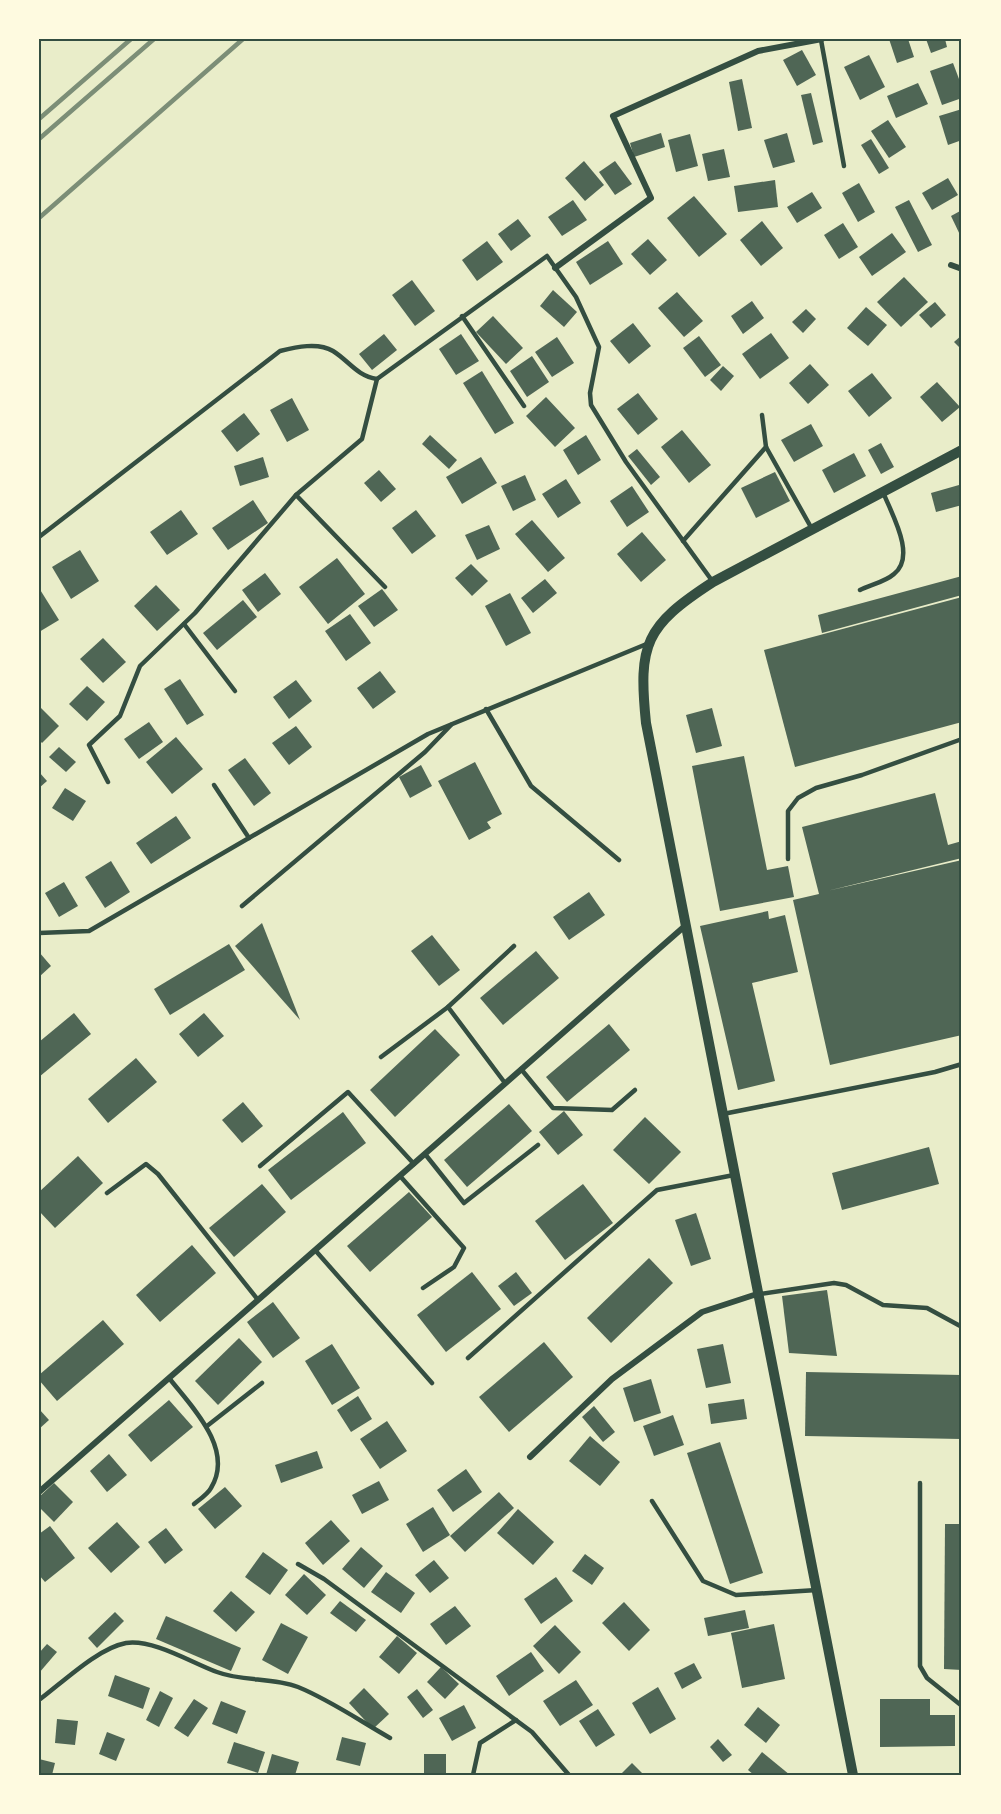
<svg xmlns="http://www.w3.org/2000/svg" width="1001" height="1814" viewBox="0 0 1001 1814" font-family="'PT Serif',serif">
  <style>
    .building { fill: #4f6655 }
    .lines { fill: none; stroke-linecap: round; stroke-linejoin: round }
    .service { stroke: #344e41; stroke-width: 4.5 }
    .minor { stroke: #344e41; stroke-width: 6 }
    .tertiary { stroke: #344e41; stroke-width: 10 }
    .rail { stroke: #7c8e77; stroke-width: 4.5 }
    .neatline { fill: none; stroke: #344e41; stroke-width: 2 }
  </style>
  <rect width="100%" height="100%" fill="#e9edc9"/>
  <g class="building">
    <polygon points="889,39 908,39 914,57 897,63"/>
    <polygon points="926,39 945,39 947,47 931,53"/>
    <polygon points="802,50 816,75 797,86 783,60"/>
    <polygon points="869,55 885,87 860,100 844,67"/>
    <polygon points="953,63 962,87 962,98 942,105 930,71"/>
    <polygon points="742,79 752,128 738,131 729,82"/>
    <polygon points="918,83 928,104 896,118 887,96"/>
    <polygon points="811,93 823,142 813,145 801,95"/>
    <polygon points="962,109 962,140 948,145 939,116"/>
    <polygon points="888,120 906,147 889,158 871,131"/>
    <polygon points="661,133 665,147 634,157 630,143"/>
    <polygon points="787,133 795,162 773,168 764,140"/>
    <polygon points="690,134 698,166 676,172 668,140"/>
    <polygon points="871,139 889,168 879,174 861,145"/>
    <polygon points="724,149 730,177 708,181 702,154"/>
    <polygon points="584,161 604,185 585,201 565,178"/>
    <polygon points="615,161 632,184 615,195 599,172"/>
    <polygon points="948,178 958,195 932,210 922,193"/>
    <polygon points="775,180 778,207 738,212 734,186"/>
    <polygon points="859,183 875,212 858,222 842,193"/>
    <polygon points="812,192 822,208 797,223 787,207"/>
    <polygon points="694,196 727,234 699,257 667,218"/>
    <polygon points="573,200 587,220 562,236 548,217"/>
    <polygon points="909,200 932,245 918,252 895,207"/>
    <polygon points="962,210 962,239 951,216"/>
    <polygon points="518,219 531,236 511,251 498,234"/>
    <polygon points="762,221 783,248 761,266 740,240"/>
    <polygon points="843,223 858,247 839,259 824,235"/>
    <polygon points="892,233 906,252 872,276 859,257"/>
    <polygon points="648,239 667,260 650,275 631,254"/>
    <polygon points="487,241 503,262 477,281 462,260"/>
    <polygon points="608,241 623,264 590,285 576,262"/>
    <polygon points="904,277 928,302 901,327 877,302"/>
    <polygon points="412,280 435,311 415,326 392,295"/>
    <polygon points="553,290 577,312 564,327 540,306"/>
    <polygon points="677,292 703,321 684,337 658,308"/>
    <polygon points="752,301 764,318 743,334 731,316"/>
    <polygon points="935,302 946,315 931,328 919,315"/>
    <polygon points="866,307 887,325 868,346 847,328"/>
    <polygon points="806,309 816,319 803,333 792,322"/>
    <polygon points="493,316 523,348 506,364 476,332"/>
    <polygon points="633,323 651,346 629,364 610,341"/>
    <polygon points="771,333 789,358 760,379 742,354"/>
    <polygon points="384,334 397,350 372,370 359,354"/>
    <polygon points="461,334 479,361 456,375 439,349"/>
    <polygon points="962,335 962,350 954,342"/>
    <polygon points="699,336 721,365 705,377 683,348"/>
    <polygon points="557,337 574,363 552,377 535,352"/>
    <polygon points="532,356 549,382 527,397 510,371"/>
    <polygon points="810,364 829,385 808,404 789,383"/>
    <polygon points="723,366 734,376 721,391 710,380"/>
    <polygon points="482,371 514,423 495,434 463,383"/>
    <polygon points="872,373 892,398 869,417 848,391"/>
    <polygon points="937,382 960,407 942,422 920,397"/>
    <polygon points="638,393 658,419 638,435 617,409"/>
    <polygon points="546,397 575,428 555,447 526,416"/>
    <polygon points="292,398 309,430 287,442 270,410"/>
    <polygon points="244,413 260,434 237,452 221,431"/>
    <polygon points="811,424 823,446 794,462 781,440"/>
    <polygon points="682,430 711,465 689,483 661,447"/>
    <polygon points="430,435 457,460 449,469 422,444"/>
    <polygon points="586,435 601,460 578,475 563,450"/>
    <polygon points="881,443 894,467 881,474 868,450"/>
    <polygon points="637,449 660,477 651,485 628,456"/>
    <polygon points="854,453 866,476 834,493 822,470"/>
    <polygon points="263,457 269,477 240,486 234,466"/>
    <polygon points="481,457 497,483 462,504 446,477"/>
    <polygon points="379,470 396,489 381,502 364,483"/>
    <polygon points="775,472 790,501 756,518 741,488"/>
    <polygon points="525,475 536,500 513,511 501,486"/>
    <polygon points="566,479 581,503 558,518 542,494"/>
    <polygon points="959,485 962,505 936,512 931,493"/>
    <polygon points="632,486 649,512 627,527 610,501"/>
    <polygon points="253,500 268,523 228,550 212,528"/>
    <polygon points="181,510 198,534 167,555 150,532"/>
    <polygon points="416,510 436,536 412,554 392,528"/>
    <polygon points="532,520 565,558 548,572 515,534"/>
    <polygon points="489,525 500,549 477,560 465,535"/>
    <polygon points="642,532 666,560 641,582 617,554"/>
    <polygon points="80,550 99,581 71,599 52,567"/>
    <polygon points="337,558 365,594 328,624 299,587"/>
    <polygon points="471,564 488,581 472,596 455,578"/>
    <polygon points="265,573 281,594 258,612 242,590"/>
    <polygon points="962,576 962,595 822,633 818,615"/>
    <polygon points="545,579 557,593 533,613 521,598"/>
    <polygon points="156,585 180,610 157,631 134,606"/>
    <polygon points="39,588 59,620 39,632"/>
    <polygon points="382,589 398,610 374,627 358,606"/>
    <polygon points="510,593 531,633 506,646 485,606"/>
    <polygon points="962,597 962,722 795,767 764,650"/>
    <polygon points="243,600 257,617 217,650 203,633"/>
    <polygon points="350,614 371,643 346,661 325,631"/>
    <polygon points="103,638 126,662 103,683 80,659"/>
    <polygon points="380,671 396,692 373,709 357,688"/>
    <polygon points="180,679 204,715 187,725 164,689"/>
    <polygon points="296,680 312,701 289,719 273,697"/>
    <polygon points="87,686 105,702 87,721 69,704"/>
    <polygon points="39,706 59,726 42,743 39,740"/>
    <polygon points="712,708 722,746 696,753 686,715"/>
    <polygon points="149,722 163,742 139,759 124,739"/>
    <polygon points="296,726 312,747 289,765 272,743"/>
    <polygon points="176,737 203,769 172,794 146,762"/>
    <polygon points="59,747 76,762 66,772 49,757"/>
    <polygon points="744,756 767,870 788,866 794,897 720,911 692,766"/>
    <polygon points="245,758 271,793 254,806 228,770"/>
    <polygon points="475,762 502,814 487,822 491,828 469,840 438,781"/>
    <polygon points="421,765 432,786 410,798 399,777"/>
    <polygon points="39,772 47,781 39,788"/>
    <polygon points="65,788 86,801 73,821 52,808"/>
    <polygon points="935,793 948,845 962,841 962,858 827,891 962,860 962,1035 830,1065 793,900 819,894 802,827"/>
    <polygon points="176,816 191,838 151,864 136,843"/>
    <polygon points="111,861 130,892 105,908 85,877"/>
    <polygon points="64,882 78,906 59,917 45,893"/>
    <polygon points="589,892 605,915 569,940 553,917"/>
    <polygon points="768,911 769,919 785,915 798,972 752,983 775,1081 738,1090 700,926"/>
    <polygon points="262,923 300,1020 235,946"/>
    <polygon points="432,935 460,970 439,986 411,951"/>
    <polygon points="229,944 245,970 170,1015 154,989"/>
    <polygon points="536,951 559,978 503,1025 480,998"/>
    <polygon points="39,952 51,966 39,977"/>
    <polygon points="74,1013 91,1034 39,1077 39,1042"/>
    <polygon points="204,1013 224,1036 198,1057 179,1034"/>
    <polygon points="609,1024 630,1050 567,1102 546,1077"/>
    <polygon points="435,1029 460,1055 395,1117 370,1090"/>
    <polygon points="136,1058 157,1082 108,1123 88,1099"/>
    <polygon points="243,1102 263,1126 242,1143 222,1120"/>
    <polygon points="509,1104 532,1131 467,1187 444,1160"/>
    <polygon points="564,1111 583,1135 558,1155 539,1132"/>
    <polygon points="343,1112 366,1143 291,1200 268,1170"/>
    <polygon points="645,1117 681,1152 649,1184 613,1150"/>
    <polygon points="929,1147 939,1184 842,1210 832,1173"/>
    <polygon points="78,1156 103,1183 55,1228 39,1211 39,1192"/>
    <polygon points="262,1184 286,1212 234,1257 209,1228"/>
    <polygon points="583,1184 613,1223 565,1260 535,1221"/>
    <polygon points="409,1192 432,1217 370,1272 347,1246"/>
    <polygon points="696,1213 711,1259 691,1266 675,1220"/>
    <polygon points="192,1245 216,1273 160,1322 136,1295"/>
    <polygon points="649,1258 673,1283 611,1343 587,1318"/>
    <polygon points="472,1272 501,1309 446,1352 417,1315"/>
    <polygon points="516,1272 532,1293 514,1306 498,1286"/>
    <polygon points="827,1290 837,1356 789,1353 782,1296"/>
    <polygon points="273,1302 300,1338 273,1358 247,1322"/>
    <polygon points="103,1320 124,1344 57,1401 39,1380 39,1375"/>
    <polygon points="239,1338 262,1362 218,1405 195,1381"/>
    <polygon points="544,1342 573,1377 509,1432 479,1397"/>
    <polygon points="332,1344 360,1388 332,1405 305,1361"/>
    <polygon points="723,1344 731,1383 706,1388 697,1349"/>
    <polygon points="806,1372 962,1375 961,1439 805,1436"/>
    <polygon points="651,1379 661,1413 634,1422 623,1388"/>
    <polygon points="358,1396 372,1419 351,1432 337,1410"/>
    <polygon points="744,1399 747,1419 711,1424 708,1404"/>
    <polygon points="169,1400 193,1427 151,1462 128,1435"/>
    <polygon points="594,1406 615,1432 603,1442 582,1417"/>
    <polygon points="39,1409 49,1420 39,1429"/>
    <polygon points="673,1415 684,1445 654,1456 643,1426"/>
    <polygon points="387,1421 407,1451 380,1469 360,1439"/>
    <polygon points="590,1436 620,1462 600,1486 569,1461"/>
    <polygon points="720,1442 763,1573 730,1584 687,1453"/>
    <polygon points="317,1451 323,1468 281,1483 275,1465"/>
    <polygon points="109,1454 127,1475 107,1492 90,1471"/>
    <polygon points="466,1469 482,1492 453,1512 437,1490"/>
    <polygon points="379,1481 389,1500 362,1514 352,1495"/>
    <polygon points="54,1483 73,1502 54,1522 39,1507 39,1497"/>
    <polygon points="225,1487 242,1506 215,1529 198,1509"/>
    <polygon points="499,1492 514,1508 465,1552 450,1536"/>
    <polygon points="433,1507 450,1535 423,1552 406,1524"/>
    <polygon points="518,1509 554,1542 533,1565 497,1533"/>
    <polygon points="331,1520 350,1541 323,1565 305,1543"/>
    <polygon points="117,1522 140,1547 111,1573 88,1548"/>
    <polygon points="945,1524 962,1524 962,1670 944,1669"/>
    <polygon points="50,1526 75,1558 45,1582 39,1575 39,1534"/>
    <polygon points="166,1528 183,1550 165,1564 148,1542"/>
    <polygon points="361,1547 383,1566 364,1588 342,1569"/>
    <polygon points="263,1552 288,1570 270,1595 245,1577"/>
    <polygon points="585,1554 604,1568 592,1585 572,1571"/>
    <polygon points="434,1560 449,1578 430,1593 415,1575"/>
    <polygon points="386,1572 415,1593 401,1613 371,1592"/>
    <polygon points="304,1574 326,1595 307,1615 285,1595"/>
    <polygon points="556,1577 573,1601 541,1624 524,1599"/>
    <polygon points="231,1591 255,1612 236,1632 213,1611"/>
    <polygon points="340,1601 366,1620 356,1632 330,1613"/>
    <polygon points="624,1602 650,1630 629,1651 602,1623"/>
    <polygon points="455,1606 471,1626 446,1645 430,1624"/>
    <polygon points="745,1610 749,1628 708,1636 704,1618"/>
    <polygon points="115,1612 124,1621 97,1648 88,1638"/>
    <polygon points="166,1616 241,1648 231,1671 156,1639"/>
    <polygon points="281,1623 308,1637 288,1674 262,1660"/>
    <polygon points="774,1624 785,1679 742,1688 731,1633"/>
    <polygon points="555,1625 581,1652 559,1674 533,1646"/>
    <polygon points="397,1636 417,1653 399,1674 379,1657"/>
    <polygon points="47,1644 57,1652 39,1673 39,1653"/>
    <polygon points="531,1652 544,1671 509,1696 496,1676"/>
    <polygon points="694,1663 702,1678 682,1689 674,1673"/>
    <polygon points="441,1667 459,1684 445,1699 427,1682"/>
    <polygon points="115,1675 150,1688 143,1709 108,1696"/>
    <polygon points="576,1680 593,1705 560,1726 543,1701"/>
    <polygon points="658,1687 676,1719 650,1734 632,1703"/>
    <polygon points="364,1688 389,1714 373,1729 349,1703"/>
    <polygon points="417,1689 433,1710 423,1718 407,1697"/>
    <polygon points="160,1691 173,1698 159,1727 146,1720"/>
    <polygon points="194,1699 208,1708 188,1737 174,1728"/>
    <polygon points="880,1699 930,1699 930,1715 955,1715 955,1746 880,1747"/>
    <polygon points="221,1701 246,1711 237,1734 212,1724"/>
    <polygon points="464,1705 476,1728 452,1741 439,1718"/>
    <polygon points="758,1707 780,1725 766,1743 744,1725"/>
    <polygon points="598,1709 615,1735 596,1747 579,1721"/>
    <polygon points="57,1719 78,1721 75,1745 55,1743"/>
    <polygon points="107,1732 125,1739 116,1761 99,1754"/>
    <polygon points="342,1737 366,1743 360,1766 336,1760"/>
    <polygon points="718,1739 732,1755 723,1762 710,1747"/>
    <polygon points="234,1742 265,1752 258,1773 227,1763"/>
    <polygon points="762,1752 790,1775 754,1775 748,1770"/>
    <polygon points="272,1754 299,1762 295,1775 266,1775"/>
    <rect x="424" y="1754" width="22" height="21"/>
    <polygon points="39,1759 55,1763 52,1775 39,1775"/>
    <polygon points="632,1763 644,1775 620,1775"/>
  </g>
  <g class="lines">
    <g class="service">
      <polyline points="821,40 844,166"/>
      <polyline points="462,316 524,406"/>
      <polyline points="762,415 766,447 812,529"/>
      <polyline points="296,495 385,587"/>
      <path d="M39,537L280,351C296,347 318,342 333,351C349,361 357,376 377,379L547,256L576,297L599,347L590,393L591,405L626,462L713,582"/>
      <polyline points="683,541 766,447"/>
      <path d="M860,590C870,585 885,582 894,574C917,556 891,513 883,492"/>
      <polyline points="184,624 235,691"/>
      <polyline points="486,709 531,786 619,860"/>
      <polyline points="108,782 89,745 120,716 140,666 195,613 296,495 362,439 377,379"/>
      <polyline points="214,785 249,838"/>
      <polyline points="788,859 788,811 798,798 816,788 862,775 962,739"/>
      <polyline points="242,906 425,752 451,725"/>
      <polyline points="39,933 89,931 428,734 649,643"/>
      <polyline points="448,1007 505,1083"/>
      <polyline points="381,1057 448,1007 514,946"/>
      <polyline points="521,1069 553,1108 612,1110 635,1090"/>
      <polyline points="723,1114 935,1072 962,1064"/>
      <polyline points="425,1154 464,1203 538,1145"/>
      <polyline points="260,1166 348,1092 414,1164"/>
      <polyline points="400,1176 464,1248 454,1267 423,1288"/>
      <polyline points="107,1193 146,1164 158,1174 258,1300"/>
      <polyline points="315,1250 432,1383"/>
      <polyline points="760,1294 834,1283 846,1285 883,1305 927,1308 962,1327"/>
      <polyline points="468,1358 657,1190 734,1175"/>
      <path d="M169,1378C191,1406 235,1449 211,1488C208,1494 199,1500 194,1504"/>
      <polyline points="207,1426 262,1383"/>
      <polyline points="920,1483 920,1666 927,1678 962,1706"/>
      <polyline points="652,1501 703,1581 736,1595 817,1590"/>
      <polyline points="298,1564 324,1579 532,1732 569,1775"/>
      <path d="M39,1700C62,1683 98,1648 126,1643C154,1639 192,1663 217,1672C243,1682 272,1677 298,1687C330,1700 360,1721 390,1738"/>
      <polyline points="473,1775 480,1743 516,1720"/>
    </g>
    <g class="minor">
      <polyline points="951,265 962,269"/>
      <polyline points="555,268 651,198 613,116 758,51 822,39"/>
      <polyline points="530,1457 612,1379 702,1312 757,1294"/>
      <polyline points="39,1492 686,925"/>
    </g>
    <path class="tertiary" d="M853,1775L646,723C638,644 645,626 713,582L962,450"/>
    <g class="rail">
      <polyline points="39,119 131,39"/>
      <polyline points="39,139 154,39"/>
      <polyline points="39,218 243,39"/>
    </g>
  </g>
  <rect width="1001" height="1814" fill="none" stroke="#fefae0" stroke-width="81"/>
  <rect x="40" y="40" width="920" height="1734" class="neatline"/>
</svg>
